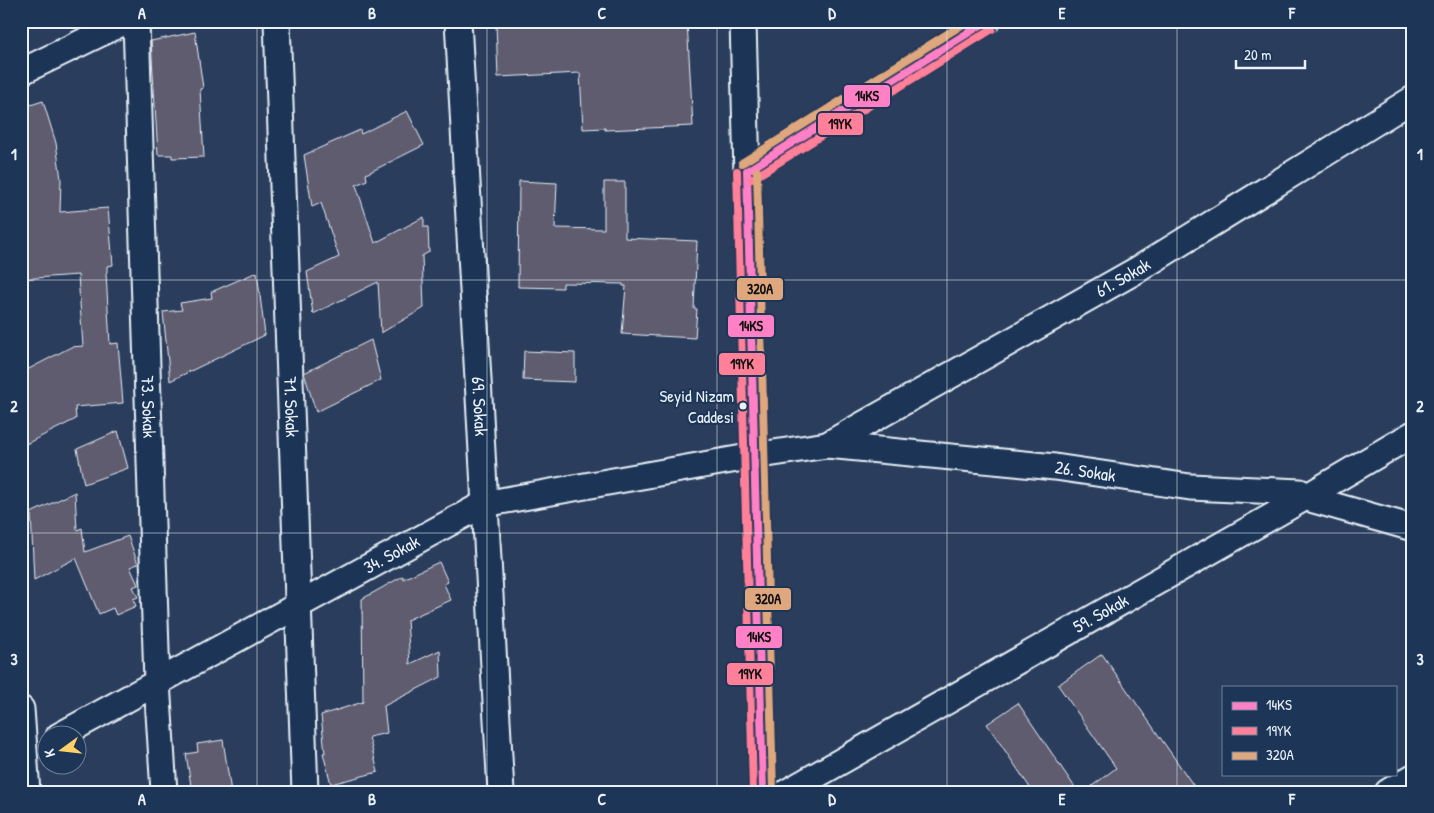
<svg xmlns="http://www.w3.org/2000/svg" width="1434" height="813" viewBox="0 0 1434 813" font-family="'Patrick Hand',sans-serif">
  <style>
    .building { fill: #615c70; stroke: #e8f1f8 }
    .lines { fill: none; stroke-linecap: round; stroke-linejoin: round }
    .minor-casing { stroke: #e8f1f8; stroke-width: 29 }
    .minor { stroke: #1d3557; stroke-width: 25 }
    .bus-1-casing { stroke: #1d3557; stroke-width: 11 }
    .bus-2-casing { stroke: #1d3557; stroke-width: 11 }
    .bus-3-casing { stroke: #1d3557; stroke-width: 11 }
    .bus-1 { stroke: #ff80c5; stroke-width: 8 }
    .bus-2 { stroke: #ff8098; stroke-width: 8 }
    .bus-3 { stroke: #dfa77e; stroke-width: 8 }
    .grid { fill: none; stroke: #e8f1f8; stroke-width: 1; stroke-opacity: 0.55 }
    .bus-dot { fill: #e8f1f8; stroke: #1d3557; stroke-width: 2 }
    .labels { text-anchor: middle; stroke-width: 4; stroke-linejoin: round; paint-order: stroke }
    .bus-label { font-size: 17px; fill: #e8f1f8; stroke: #1d3557; text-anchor: end }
    .street-label { font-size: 18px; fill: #e8f1f8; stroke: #1d3557 }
    .line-badge { stroke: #1d3557; stroke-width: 2 }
    .pale-badge-label { font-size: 14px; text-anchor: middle; font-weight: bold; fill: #111 }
    .neatline { fill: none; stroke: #e8f1f8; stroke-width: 2 }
    .grid-label { font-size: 16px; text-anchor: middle; font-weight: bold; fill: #e8f1f8 }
  </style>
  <rect width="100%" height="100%" fill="#2b3d5c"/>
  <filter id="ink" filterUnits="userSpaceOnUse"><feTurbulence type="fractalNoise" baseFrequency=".02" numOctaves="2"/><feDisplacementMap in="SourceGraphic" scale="10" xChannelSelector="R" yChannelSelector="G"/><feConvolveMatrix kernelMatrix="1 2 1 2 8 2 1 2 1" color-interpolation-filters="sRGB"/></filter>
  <g filter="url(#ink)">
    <g class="building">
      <polygon points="547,21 590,21 590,25 687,21 693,126 605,130 605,128 583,129 580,73 498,77 496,24"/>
      <polygon points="195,32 203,88 200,89 204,157 172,158 172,155 158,155 151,41"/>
      <polygon points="43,101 56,143 61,179 60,212 108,208 113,265 107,266 107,272 106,273 110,344 118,343 123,403 75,407 76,419 26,444 21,373 71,347 83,346 78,275 21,279 21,108"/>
      <polygon points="407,111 424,145 366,174 367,180 356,185 375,243 424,217 424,227 428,227 429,252 422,256 424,308 381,333 378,282 313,314 307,272 339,257 321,203 312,207 304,155 360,130 361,134"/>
      <polygon points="519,181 557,183 555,228 604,229 604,182 625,182 625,238 697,241 694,309 697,309 695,338 622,334 626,286 623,286 623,284 563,283 563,288 518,287"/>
      <polygon points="257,272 265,335 170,381 163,312 182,310 180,303 212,298 211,292"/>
      <polygon points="371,340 381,380 316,412 304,373"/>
      <polygon points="524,351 575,353 575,382 523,380"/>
      <polygon points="118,431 128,468 84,484 77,449"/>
      <polygon points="75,492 77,530 82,528 85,552 128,536 138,564 130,567 138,585 133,587 138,597 133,599 136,606 116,615 113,608 99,614 76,558 34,580 31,513"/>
      <polygon points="439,562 448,582 444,584 451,600 407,620 410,664 440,650 441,677 384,706 387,733 369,737 378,772 331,784 323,753 325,753 321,715 363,702 362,599 403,576 403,579"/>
      <polygon points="1102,654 1198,792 1084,792 1116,768 1058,685"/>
      <polygon points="1018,703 1078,792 1033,792 987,724"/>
      <polygon points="223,740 231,792 192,792 186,754 198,752 197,744"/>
    </g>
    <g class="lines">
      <g class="minor-casing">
        <g id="minor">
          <path id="s1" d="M136,21L157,682L164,792"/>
          <path id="s2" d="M277,21L305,792"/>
          <path id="s3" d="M458,21L501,792"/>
          <polyline points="743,21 763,792"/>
          <polyline points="21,72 126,21"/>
          <polyline points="747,171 987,21"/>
          <path id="s4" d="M827,445L1137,270L1413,99"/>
          <polyline points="21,709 27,792"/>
          <path id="s5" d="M59,736L484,504L754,456L827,445L1055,467L1190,487L1300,492L1303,495L1314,500L1413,528"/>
          <path id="s6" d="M787,792L1306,497L1413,434"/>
          <polyline points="1388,792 1413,777"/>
        </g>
      </g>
      <use href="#minor" class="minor"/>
      <g class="bus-1-casing">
        <g id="bus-1">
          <polyline points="747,171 763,792"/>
          <polyline points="747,171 987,21"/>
        </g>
      </g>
      <g class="bus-2-casing">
        <g id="bus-2">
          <polyline points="737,171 753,792"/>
          <polyline points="752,179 992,29"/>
        </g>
      </g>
      <g class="bus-3-casing">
        <g id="bus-3">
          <polyline points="742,163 968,21"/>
          <polyline points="757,171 773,792"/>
        </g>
      </g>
      <use href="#bus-1" class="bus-1"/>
      <use href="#bus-2" class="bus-2"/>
      <use href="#bus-3" class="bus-3"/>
    </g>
  </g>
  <path class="grid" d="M257,21V792M487,21V792M717,21V792M947,21V792M1177,21V792M21,280H1413M21,533H1413"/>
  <circle class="bus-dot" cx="743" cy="406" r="4.5"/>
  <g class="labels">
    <g class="bus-label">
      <text x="734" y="402">Seyid Nizam<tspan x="734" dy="21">Caddesi</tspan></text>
    </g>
    <g class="street-label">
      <text dy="6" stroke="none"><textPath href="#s4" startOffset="340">61. Sokak</textPath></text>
      <text dy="6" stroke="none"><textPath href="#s1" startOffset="386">73. Sokak</textPath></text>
      <text dy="6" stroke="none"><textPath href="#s2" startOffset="386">71. Sokak</textPath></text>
      <text dy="6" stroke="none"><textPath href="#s3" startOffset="386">69. Sokak</textPath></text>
      <text dy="6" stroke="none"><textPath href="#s5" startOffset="1092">26. Sokak</textPath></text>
      <text dy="6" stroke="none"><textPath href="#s5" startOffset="379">34. Sokak</textPath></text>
      <text dy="6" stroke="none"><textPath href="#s6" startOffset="361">59. Sokak</textPath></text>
    </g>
  </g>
  <g class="line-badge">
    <rect x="843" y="84" width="48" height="24" rx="5" fill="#ff80c5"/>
    <rect x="817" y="112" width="47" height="24" rx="5" fill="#ff8098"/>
    <rect x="736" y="277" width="48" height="24" rx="5" fill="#dfa77e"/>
    <rect x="727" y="314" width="48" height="24" rx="5" fill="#ff80c5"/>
    <rect x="718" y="352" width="48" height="24" rx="5" fill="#ff8098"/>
    <rect x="744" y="587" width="48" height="24" rx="5" fill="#dfa77e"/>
    <rect x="735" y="625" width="48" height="24" rx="5" fill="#ff80c5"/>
    <rect x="726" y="662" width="48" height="24" rx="5" fill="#ff8098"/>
  </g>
  <g class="pale-badge-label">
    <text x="867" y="101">14KS</text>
    <text x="840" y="129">19YK</text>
    <text x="760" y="294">320A</text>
    <text x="751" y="331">14KS</text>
    <text x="742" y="369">19YK</text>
    <text x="768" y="604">320A</text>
    <text x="759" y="642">14KS</text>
    <text x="750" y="679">19YK</text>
  </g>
  <rect width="1434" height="813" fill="none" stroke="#1d3557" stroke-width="55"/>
  <rect x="1222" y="686" width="175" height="90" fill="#1d3557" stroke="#6e8097"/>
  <rect x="1232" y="702" width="25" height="8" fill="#ff80c5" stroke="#6e8097"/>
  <text x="1266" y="710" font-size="15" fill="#e8f1f8">14KS</text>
  <rect x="1232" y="727" width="25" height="8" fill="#ff8098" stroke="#6e8097"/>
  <text x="1266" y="736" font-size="15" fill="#e8f1f8">19YK</text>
  <rect x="1232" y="752" width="25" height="8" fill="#dfa77e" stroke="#6e8097"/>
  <text x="1266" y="760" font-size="15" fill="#e8f1f8">320A</text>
  <g transform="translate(62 750) rotate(255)"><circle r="24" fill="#1d3557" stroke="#6e8097"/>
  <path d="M0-4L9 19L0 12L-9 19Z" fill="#ffd166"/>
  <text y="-8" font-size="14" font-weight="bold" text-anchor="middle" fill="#e8f1f8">K</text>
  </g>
  <path d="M1236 60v8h69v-8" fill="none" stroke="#e8f1f8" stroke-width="2.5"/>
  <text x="1244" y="60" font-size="15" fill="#e8f1f8" stroke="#1d3557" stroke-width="4" paint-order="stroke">20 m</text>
  <rect x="28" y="28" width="1378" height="758" class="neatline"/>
  <g class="grid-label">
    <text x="142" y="19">A</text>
    <text x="372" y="19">B</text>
    <text x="602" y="19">C</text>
    <text x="832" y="19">D</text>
    <text x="1062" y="19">E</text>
    <text x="1292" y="19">F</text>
    <text x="14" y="160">1</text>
    <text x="1420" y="160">1</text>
    <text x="14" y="412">2</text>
    <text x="1420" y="412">2</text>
    <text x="14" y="665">3</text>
    <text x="1420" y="665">3</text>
    <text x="142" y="805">A</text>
    <text x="372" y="805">B</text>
    <text x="602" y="805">C</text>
    <text x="832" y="805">D</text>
    <text x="1062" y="805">E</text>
    <text x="1292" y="805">F</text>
  </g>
</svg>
